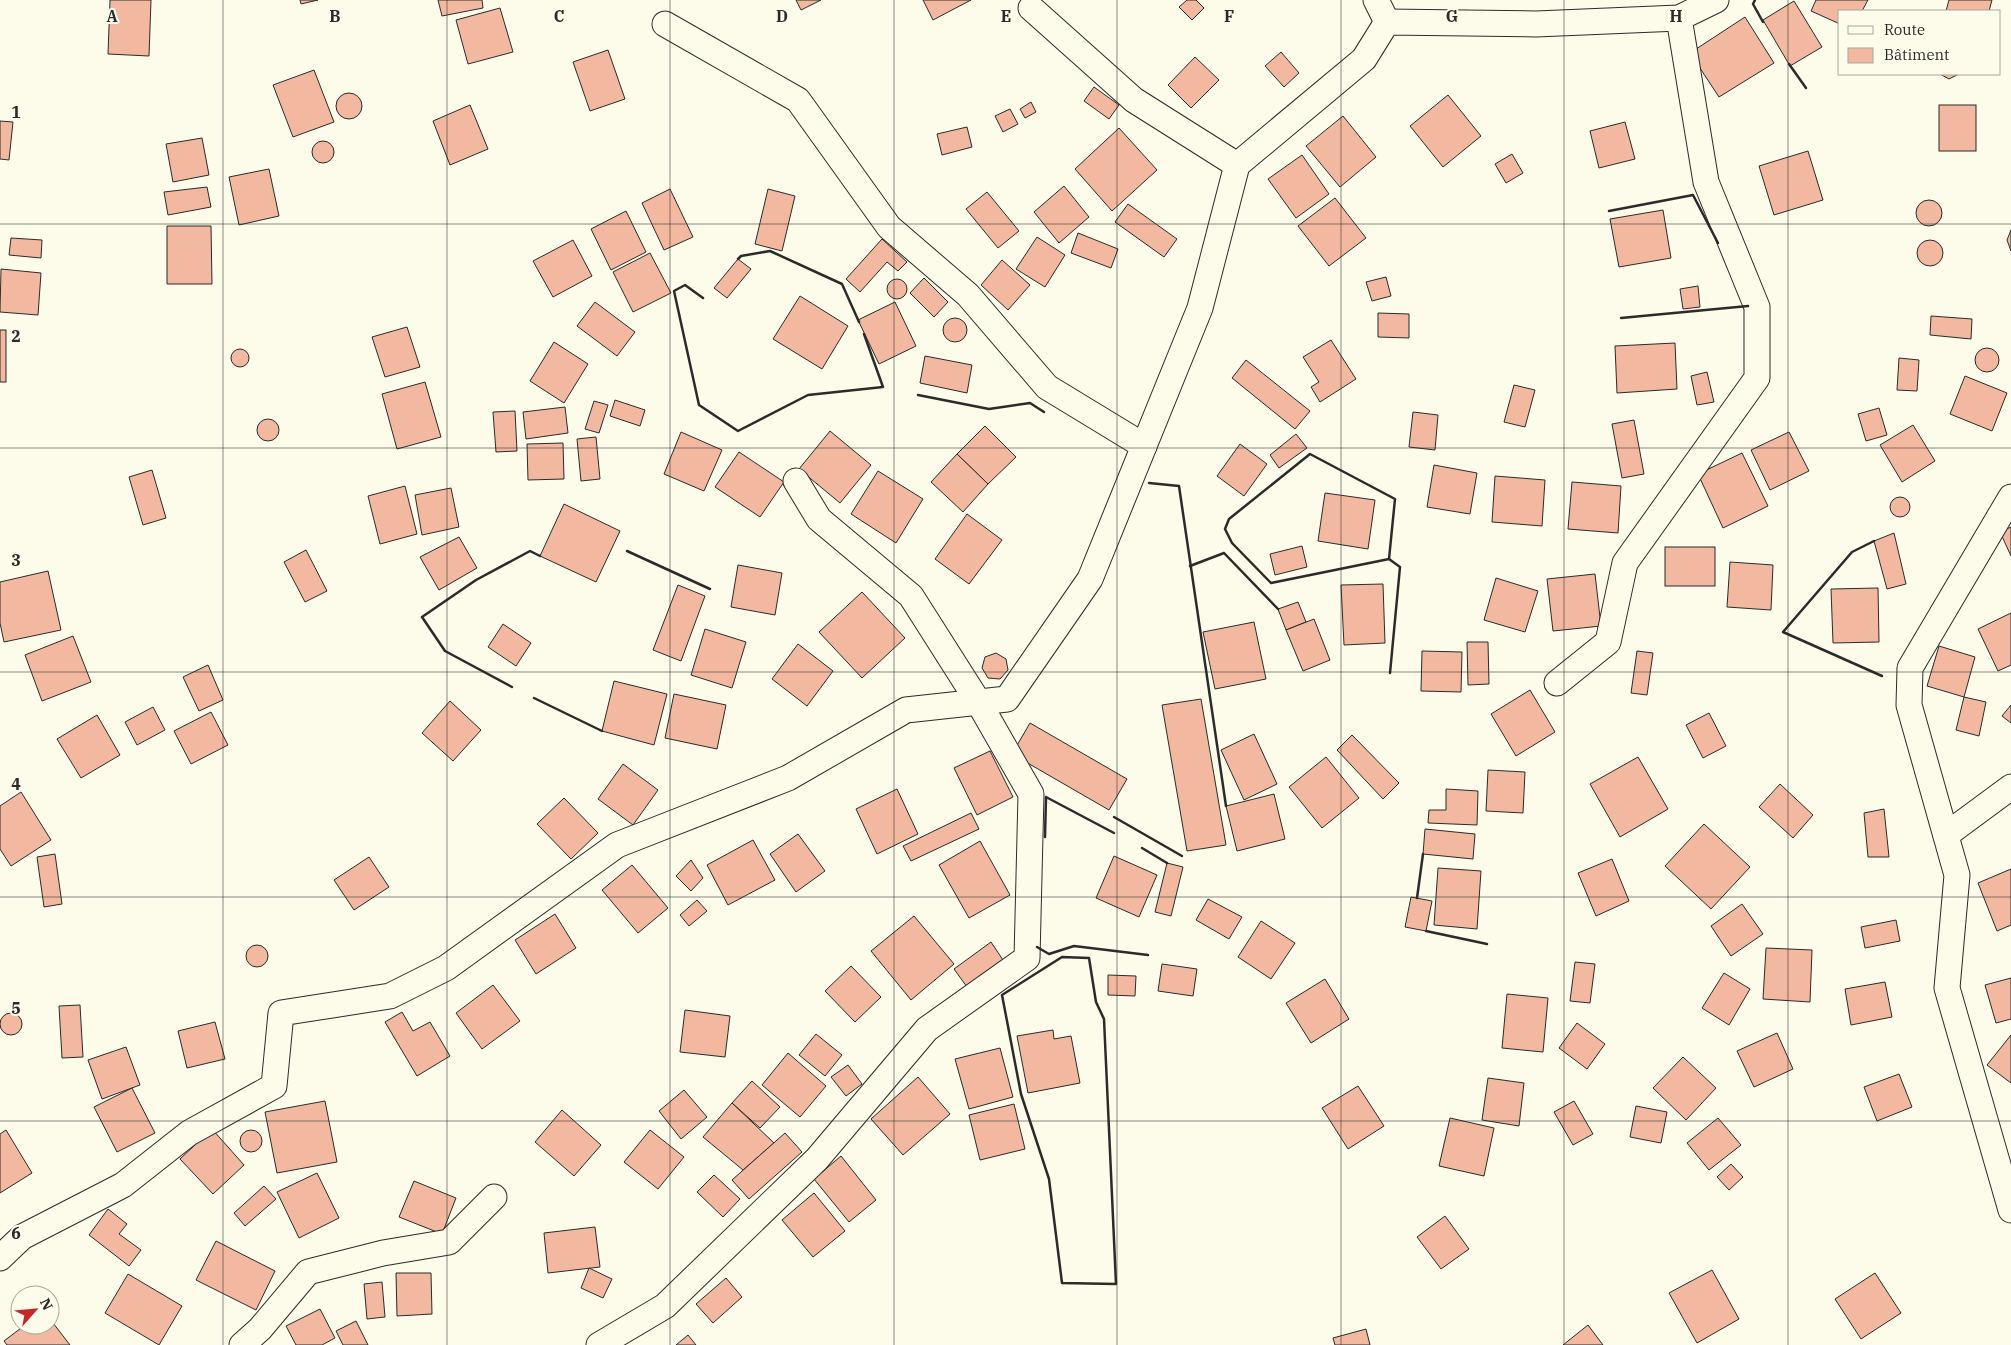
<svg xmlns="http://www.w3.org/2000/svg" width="2011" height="1345" viewBox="0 0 2011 1345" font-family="'IBM Plex Serif',serif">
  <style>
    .building { fill: #f2b8a0; stroke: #2b2b2b }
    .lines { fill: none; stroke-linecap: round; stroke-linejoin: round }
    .minor-casing { stroke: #2b2b2b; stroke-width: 27 }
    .minor { stroke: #fdfbea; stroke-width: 25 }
    .wall { stroke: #2b2b2b; stroke-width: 2.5 }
    .grid { fill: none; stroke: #2b2b2b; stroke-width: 1; stroke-opacity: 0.55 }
    .grid-label { font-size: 16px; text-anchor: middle; font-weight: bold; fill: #2b2b2b; stroke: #fdfbea; stroke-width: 4; stroke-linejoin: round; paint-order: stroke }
  </style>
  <rect width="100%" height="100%" fill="#fdfbea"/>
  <g class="building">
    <polygon points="110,0 151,0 149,56 108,54"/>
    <polygon points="300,0 318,0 301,4"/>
    <polygon points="438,0 482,0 483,8 442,16"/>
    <polygon points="796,0 821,0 801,10"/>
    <polygon points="923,0 971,0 933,20"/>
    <polygon points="1187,0 1196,0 1204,8 1192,20 1179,7"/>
    <polygon points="1816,0 1868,0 1862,11 1840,11 1840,24 1811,11"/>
    <polygon points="1949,0 1992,0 1989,11 1946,11"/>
    <polygon points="1794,1 1822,47 1790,66 1763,20"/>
    <polygon points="500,8 513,52 468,64 456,20"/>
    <polygon points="1745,17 1774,63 1719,97 1690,53"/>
    <polygon points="608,50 625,99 590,111 573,62"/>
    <polygon points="1281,52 1299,73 1284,87 1265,66"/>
    <polygon points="1195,57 1219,80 1191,108 1168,85"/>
    <polygon points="314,70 334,122 293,137 273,85"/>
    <polygon points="1940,74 1959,74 1949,79"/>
    <polygon points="1094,87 1119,105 1109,119 1084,101"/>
    <circle cx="349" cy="106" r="13"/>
    <polygon points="1448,95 1481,136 1443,167 1410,126"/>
    <polygon points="1031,102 1036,112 1025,118 1020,109"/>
    <polygon points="470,105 488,149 450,165 433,121"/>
    <rect x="1939" y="105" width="37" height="46"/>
    <polygon points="1010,109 1018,124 1003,132 995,116"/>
    <polygon points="1343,116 1376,157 1340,187 1306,146"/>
    <polygon points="0,121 13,122 9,160 0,159"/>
    <polygon points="1625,122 1635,159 1599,168 1590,131"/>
    <polygon points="967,127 972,147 942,155 937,134"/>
    <polygon points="1119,128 1157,170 1112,211 1075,169"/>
    <polygon points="202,138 209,175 173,182 166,144"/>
    <circle cx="323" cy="152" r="11"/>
    <polygon points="1808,151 1823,200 1774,215 1759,166"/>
    <polygon points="1512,154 1523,173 1506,183 1495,164"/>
    <polygon points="1302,155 1329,194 1296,218 1268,179"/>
    <polygon points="269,169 279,216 239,225 229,177"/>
    <polygon points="1064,186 1089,217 1059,243 1034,212"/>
    <polygon points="207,187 211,207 168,215 164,192"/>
    <polygon points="670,189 693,237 664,250 642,203"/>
    <polygon points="768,189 795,196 782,251 755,244"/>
    <polygon points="987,192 1019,231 998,248 966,209"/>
    <polygon points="1335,198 1366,238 1329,266 1298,226"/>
    <circle cx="1929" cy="213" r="13"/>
    <polygon points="1128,204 1177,239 1164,257 1115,222"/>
    <polygon points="1663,210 1671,258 1619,267 1610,219"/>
    <polygon points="626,211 646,252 611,270 591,229"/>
    <polygon points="167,226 211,226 212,284 167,284"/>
    <polygon points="2011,230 2011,251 2007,240"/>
    <polygon points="1078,233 1118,249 1111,268 1071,253"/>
    <polygon points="1037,237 1065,255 1045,287 1016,269"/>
    <polygon points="11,238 42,240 41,258 9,255"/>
    <polygon points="882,239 907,262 898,271 887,262 860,292 846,279"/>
    <polygon points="573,240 592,276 553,297 533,261"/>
    <circle cx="1930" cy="253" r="13"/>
    <polygon points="650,253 671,293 633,312 613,272"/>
    <polygon points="738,259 751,269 727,298 714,288"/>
    <polygon points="1002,260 1030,285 1008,310 981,285"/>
    <polygon points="1,269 41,273 38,315 0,312"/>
    <polygon points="1386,277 1391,296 1372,301 1366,282"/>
    <polygon points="924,278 948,302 934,317 910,293"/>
    <circle cx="897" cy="289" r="10"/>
    <polygon points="1698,286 1700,307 1683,309 1680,289"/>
    <polygon points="800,296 848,326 822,369 773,339"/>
    <polygon points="595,302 635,332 617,356 577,326"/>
    <polygon points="895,302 916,346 879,364 858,320"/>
    <polygon points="1378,313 1409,314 1409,338 1378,337"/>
    <polygon points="1931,316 1972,319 1971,339 1930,335"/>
    <circle cx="955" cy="330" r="12"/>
    <polygon points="407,327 420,367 385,377 372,337"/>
    <rect x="0" y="330" width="6" height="52"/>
    <polygon points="1331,340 1356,379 1320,402 1311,387 1319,382 1303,357"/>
    <polygon points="554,342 588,364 564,403 530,381"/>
    <polygon points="1675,343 1677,389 1617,393 1615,346"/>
    <circle cx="1987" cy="360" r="12"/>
    <circle cx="240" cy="358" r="9"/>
    <polygon points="925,356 972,365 967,393 920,383"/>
    <polygon points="1899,358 1919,360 1917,391 1897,390"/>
    <polygon points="1246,360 1310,411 1295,429 1232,378"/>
    <polygon points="1707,372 1714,402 1697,405 1691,376"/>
    <polygon points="1965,376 2007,393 1992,431 1950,414"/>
    <polygon points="425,382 441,437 397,449 382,394"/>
    <polygon points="1514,385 1535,390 1525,427 1504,422"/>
    <polygon points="615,400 645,410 640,426 610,416"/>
    <polygon points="594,401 608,405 599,433 585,429"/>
    <polygon points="565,407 568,433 526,439 523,412"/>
    <polygon points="1879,408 1887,435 1866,441 1858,414"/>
    <polygon points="515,411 517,451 496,452 493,412"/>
    <polygon points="1413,412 1438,415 1435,450 1409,447"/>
    <circle cx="268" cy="430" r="11"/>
    <polygon points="1634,420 1644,474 1622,478 1612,424"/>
    <polygon points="1913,425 1935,461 1902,482 1880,445"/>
    <polygon points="985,426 1016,457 988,484 957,454"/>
    <polygon points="830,431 871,465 840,503 799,469"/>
    <polygon points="681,432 722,450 704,491 664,474"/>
    <polygon points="1789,432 1809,471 1770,490 1751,450"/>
    <polygon points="1296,434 1307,448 1279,468 1270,455"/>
    <polygon points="596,437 600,479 581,481 577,439"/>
    <polygon points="563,443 564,479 528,480 527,444"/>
    <polygon points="1240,444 1267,464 1244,496 1217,476"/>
    <polygon points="739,452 784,482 760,517 715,487"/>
    <polygon points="1742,453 1768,506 1723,528 1698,474"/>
    <polygon points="957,454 988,484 963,512 931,482"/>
    <polygon points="1434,465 1477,473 1470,514 1427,507"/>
    <polygon points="152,470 166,518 143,525 129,477"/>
    <polygon points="878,471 923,499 896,543 851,514"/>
    <polygon points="1495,476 1545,480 1542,526 1492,522"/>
    <polygon points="1572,482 1621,486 1618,533 1568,529"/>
    <polygon points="405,486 417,534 380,544 368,496"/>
    <polygon points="451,488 459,527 422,535 415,495"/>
    <polygon points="1325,493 1375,500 1368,549 1318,541"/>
    <circle cx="1900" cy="507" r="10"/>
    <polygon points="564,504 620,531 596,582 540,556"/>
    <polygon points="967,514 1002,540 969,584 935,559"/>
    <polygon points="2011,527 2011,556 2000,532"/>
    <polygon points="1894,533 1906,584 1887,589 1874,541"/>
    <polygon points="459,537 477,568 439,590 420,557"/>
    <polygon points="1302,546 1307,567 1275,575 1270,554"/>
    <rect x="1665" y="547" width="50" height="39"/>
    <polygon points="306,550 327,591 305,602 284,562"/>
    <polygon points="1730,562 1773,565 1771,610 1727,607"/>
    <polygon points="738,565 782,573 775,615 731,607"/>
    <polygon points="48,571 61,630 4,642 0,623 0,582"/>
    <polygon points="1595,574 1601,626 1553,631 1547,579"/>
    <polygon points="1496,578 1538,591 1525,632 1484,620"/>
    <polygon points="1383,584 1385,643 1344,645 1341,585"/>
    <polygon points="678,585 705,596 681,661 653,650"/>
    <polygon points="1878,588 1879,642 1833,643 1831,589"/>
    <polygon points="862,592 905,638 862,678 819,632"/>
    <polygon points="1298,602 1306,622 1286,630 1278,609"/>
    <polygon points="2011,613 2011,665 1998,671 1978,629"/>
    <polygon points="1314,619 1330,660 1303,671 1286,630"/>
    <polygon points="1254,622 1266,679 1215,689 1203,632"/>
    <polygon points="503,624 531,643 516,666 488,647"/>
    <polygon points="705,629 746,642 732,688 691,675"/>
    <polygon points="73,636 91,682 42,701 25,655"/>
    <polygon points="1467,642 1488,642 1489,684 1468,685"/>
    <polygon points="798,644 833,671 807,706 772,679"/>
    <polygon points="1939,646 1975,657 1964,697 1927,686"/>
    <polygon points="1422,651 1462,652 1461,692 1421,691"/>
    <polygon points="1637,651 1653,653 1647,695 1631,693"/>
    <polygon points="996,653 1006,659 1008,670 1000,679 988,678 982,668 985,657"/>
    <polygon points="208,665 223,700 199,711 183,677"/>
    <polygon points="614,681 667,694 654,745 602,731"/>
    <polygon points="1530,690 1555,732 1516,756 1491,714"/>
    <polygon points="674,694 726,705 717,749 665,738"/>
    <polygon points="1964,697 1986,702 1979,736 1956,730"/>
    <polygon points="1201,699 1226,845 1187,851 1162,705"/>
    <polygon points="450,701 481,730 453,761 422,733"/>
    <polygon points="2011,705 2011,723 2002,716"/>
    <polygon points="153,707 165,730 137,745 125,722"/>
    <polygon points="211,712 228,745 191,764 174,731"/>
    <polygon points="1709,713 1726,746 1703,758 1686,725"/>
    <polygon points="97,715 120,755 81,778 57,739"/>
    <polygon points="1030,723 1127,779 1109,810 1012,754"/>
    <polygon points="1254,734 1277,784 1244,800 1221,750"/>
    <polygon points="1352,735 1399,783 1383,799 1337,750"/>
    <polygon points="990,751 1013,797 977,815 954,768"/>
    <polygon points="1326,757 1359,798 1322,828 1289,787"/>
    <polygon points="1638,757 1668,809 1620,837 1590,784"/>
    <polygon points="623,764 658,790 633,825 598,799"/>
    <polygon points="1488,770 1525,772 1523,813 1486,811"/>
    <polygon points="1780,784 1813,815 1793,838 1759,807"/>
    <polygon points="897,789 918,834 877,854 856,809"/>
    <polygon points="1446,789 1478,791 1477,825 1428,823 1429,810 1446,810"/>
    <polygon points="21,792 51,840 11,866 0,849 0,806"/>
    <polygon points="1274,794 1285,839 1237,851 1226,806"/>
    <polygon points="564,798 598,833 571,859 537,824"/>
    <polygon points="1884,809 1889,857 1868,857 1864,813"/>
    <polygon points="971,813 979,829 911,861 903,846"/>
    <polygon points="1704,824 1750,867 1711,909 1665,866"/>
    <polygon points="1425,829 1475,834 1473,859 1423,854"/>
    <polygon points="798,834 825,871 796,892 770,854"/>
    <polygon points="753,840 775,880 728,905 707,865"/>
    <polygon points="980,841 1010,895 969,918 939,865"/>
    <polygon points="55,854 62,904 44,907 37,857"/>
    <polygon points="1114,856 1157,875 1139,917 1096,898"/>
    <polygon points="369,857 389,887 354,910 334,880"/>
    <polygon points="1612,859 1629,901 1596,916 1578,873"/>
    <polygon points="691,860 703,878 691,891 676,876"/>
    <polygon points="1167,863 1183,867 1171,916 1155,912"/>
    <polygon points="632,865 668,908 638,933 602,890"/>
    <polygon points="1438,868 1481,871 1477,929 1434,925"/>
    <polygon points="2011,869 2011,925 1997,931 1978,883"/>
    <polygon points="1411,897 1432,901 1426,931 1405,927"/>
    <polygon points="1208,899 1242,917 1229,939 1196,920"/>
    <polygon points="697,900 707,911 689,926 680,915"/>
    <polygon points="1742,904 1763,934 1731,956 1711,926"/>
    <polygon points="555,914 576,948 536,974 515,940"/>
    <polygon points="914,916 954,964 911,1000 871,951"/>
    <polygon points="1896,920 1900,941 1865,948 1861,927"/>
    <polygon points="1261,921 1295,943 1271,979 1238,957"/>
    <polygon points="991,942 1003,960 967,987 954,969"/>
    <circle cx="257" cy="956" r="11"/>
    <polygon points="1766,948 1812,950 1810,1002 1763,999"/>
    <polygon points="1575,962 1595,964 1590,1003 1570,1001"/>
    <polygon points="1162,964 1197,969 1193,996 1158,991"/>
    <polygon points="851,966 881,997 855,1022 825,991"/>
    <polygon points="1724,973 1750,989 1729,1025 1702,1008"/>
    <polygon points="1108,975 1136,976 1135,996 1108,995"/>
    <polygon points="2011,978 2011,1019 1996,1023 1985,985"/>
    <polygon points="1325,979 1349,1019 1311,1043 1286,1003"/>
    <polygon points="1885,982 1892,1017 1851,1025 1845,989"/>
    <polygon points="493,985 520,1021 482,1049 456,1013"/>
    <polygon points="1507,994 1548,998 1543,1052 1502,1048"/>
    <polygon points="80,1005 83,1057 62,1058 59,1006"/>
    <polygon points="685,1010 730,1016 725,1057 680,1052"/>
    <polygon points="402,1012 413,1031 430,1022 450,1056 417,1076 385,1022"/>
    <circle cx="11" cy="1024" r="11"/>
    <polygon points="215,1022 225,1059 187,1068 178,1031"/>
    <polygon points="1577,1023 1605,1044 1587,1069 1559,1048"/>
    <polygon points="1053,1030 1054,1039 1071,1036 1080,1083 1028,1093 1017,1036"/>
    <polygon points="1777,1033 1793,1069 1754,1087 1737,1051"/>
    <polygon points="816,1034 842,1055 825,1076 799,1055"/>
    <polygon points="2011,1035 2011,1083 1987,1065"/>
    <polygon points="126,1047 140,1085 102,1099 88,1060"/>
    <polygon points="1000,1048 1013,1097 969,1109 955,1059"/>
    <polygon points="788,1053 826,1086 800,1117 762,1085"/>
    <polygon points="1683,1057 1716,1088 1686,1120 1653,1088"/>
    <polygon points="848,1065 862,1084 846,1096 831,1077"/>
    <polygon points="1899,1074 1912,1107 1877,1121 1864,1087"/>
    <polygon points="918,1077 950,1114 903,1155 871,1119"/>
    <polygon points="1488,1078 1524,1083 1519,1126 1482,1120"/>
    <polygon points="752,1081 780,1107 760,1128 732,1103"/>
    <polygon points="1358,1086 1384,1126 1348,1149 1322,1108"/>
    <polygon points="132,1088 155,1133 117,1152 94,1107"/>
    <polygon points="684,1090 707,1117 681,1139 659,1111"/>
    <polygon points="325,1101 337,1162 277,1173 265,1112"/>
    <polygon points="1574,1101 1593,1134 1573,1145 1554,1112"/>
    <polygon points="732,1103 774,1143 743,1170 703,1137"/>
    <polygon points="1014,1104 1025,1149 980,1160 969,1115"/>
    <polygon points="1636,1106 1667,1112 1661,1143 1630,1137"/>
    <polygon points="562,1110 601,1145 574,1176 535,1142"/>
    <polygon points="1450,1118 1494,1128 1484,1176 1439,1166"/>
    <polygon points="1718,1118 1741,1145 1709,1170 1687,1143"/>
    <polygon points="212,1129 244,1165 213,1194 180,1159"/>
    <polygon points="6,1130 32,1173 0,1193 0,1134"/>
    <polygon points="650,1130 684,1157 658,1189 624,1162"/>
    <circle cx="251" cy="1141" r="11"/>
    <polygon points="785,1133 802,1152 749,1199 732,1180"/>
    <polygon points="841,1156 876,1200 849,1222 814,1179"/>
    <polygon points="1731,1164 1743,1177 1729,1190 1717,1177"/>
    <polygon points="317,1173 339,1218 299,1238 277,1192"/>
    <polygon points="714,1175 740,1199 723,1217 697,1192"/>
    <polygon points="414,1181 456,1198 442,1234 399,1217"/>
    <polygon points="264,1186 276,1199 245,1226 234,1213"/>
    <polygon points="814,1193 845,1231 813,1257 782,1220"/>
    <polygon points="108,1209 127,1224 119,1234 141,1250 129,1266 89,1235"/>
    <polygon points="1445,1216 1469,1249 1441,1269 1417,1237"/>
    <polygon points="595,1227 600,1267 548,1273 544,1233"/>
    <polygon points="216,1241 275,1271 256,1310 196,1280"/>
    <polygon points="589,1268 612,1279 603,1298 581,1288"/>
    <polygon points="1712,1270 1739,1319 1697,1343 1669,1293"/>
    <polygon points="396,1273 431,1273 432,1314 397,1316"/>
    <polygon points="1875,1273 1901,1313 1861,1339 1835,1299"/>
    <polygon points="128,1274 182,1306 159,1345 105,1313"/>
    <polygon points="726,1278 742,1297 713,1323 696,1304"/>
    <polygon points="382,1282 385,1317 367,1319 364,1284"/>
    <polygon points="320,1309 335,1338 322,1345 296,1345 286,1326"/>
    <polygon points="50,1319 70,1345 7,1345 4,1341 25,1325 50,1325"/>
    <polygon points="356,1321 368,1345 343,1345 336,1331"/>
    <polygon points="1588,1325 1603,1345 1563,1345"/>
    <polygon points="1366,1329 1370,1345 1335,1345 1333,1338"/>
    <polygon points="688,1335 696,1345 676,1345"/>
  </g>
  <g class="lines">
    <g class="minor-casing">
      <g id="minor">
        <polyline points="1376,0 1387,22"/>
        <polyline points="1031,8 1134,100 1237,165"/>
        <polyline points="665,24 798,100 889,227 968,295 1047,387 1144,446"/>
        <polyline points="2011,497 1910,668 1909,705 1957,875 1947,988 2011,1210"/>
        <polyline points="1557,683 1608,642 1625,563 1757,378 1757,307 1706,182 1679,18"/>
        <polyline points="1946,835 2011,787"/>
        <polyline points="0,1258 22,1237 123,1185 189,1133 274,1086 281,1013 390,996 446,968 617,845 788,778 906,710 1007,699 1090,579 1200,308 1237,165 1364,59 1387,22 1536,24 1679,18 1716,0"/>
        <polyline points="242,1345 260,1329 308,1272 383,1253 449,1242 494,1197"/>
        <polyline points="599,1345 665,1306 817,1159 927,1029 1027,958 1031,794 979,703 911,596 819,519 796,481"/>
      </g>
    </g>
    <use href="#minor" class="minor"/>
    <g class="wall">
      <polyline points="1755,0 1753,4 1763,22"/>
      <polyline points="1789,64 1806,88"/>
      <polyline points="1609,211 1693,195 1718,243"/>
      <polyline points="738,259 741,256 770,251 842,284 859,322"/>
      <polyline points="703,298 685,285 674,291 699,405 738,431 808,395 883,387 864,334"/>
      <polyline points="1621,318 1748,306"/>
      <polyline points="918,395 989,409 1030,403 1044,412"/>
      <polygon points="1310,454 1395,499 1389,559 1271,583 1232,543 1225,529 1229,519"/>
      <polyline points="1149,483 1179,486 1226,806"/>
      <polyline points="1874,541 1852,552 1783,632 1882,676"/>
      <polyline points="627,551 710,589"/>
      <polyline points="1389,559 1400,567 1390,673"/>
      <polyline points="1190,566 1224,553 1278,609"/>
      <polyline points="512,687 445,651 422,617 476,580 530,551 540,556"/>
      <polyline points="534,698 602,731"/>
      <polyline points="1114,817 1182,856"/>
      <polyline points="1045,837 1046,797 1114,833"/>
      <polyline points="1142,848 1167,863"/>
      <polyline points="1417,898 1423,854"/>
      <polyline points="1426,931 1487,944"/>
      <polyline points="1037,947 1049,954 1074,946 1148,955"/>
      <polygon points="1062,957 1089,958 1096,1002 1104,1019 1116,1284 1062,1283 1049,1179 1021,1094 1002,995"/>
    </g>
  </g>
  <path class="grid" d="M223,0V1345M447,0V1345M670,0V1345M894,0V1345M1117,0V1345M1341,0V1345M1564,0V1345M1788,0V1345M0,224H2011M0,448H2011M0,672H2011M0,897H2011M0,1121H2011"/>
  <g class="grid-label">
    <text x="112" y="22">A</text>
    <text x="335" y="22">B</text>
    <text x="559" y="22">C</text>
    <text x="782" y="22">D</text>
    <text x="1006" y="22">E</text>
    <text x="1229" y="22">F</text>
    <text x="1452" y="22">G</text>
    <text x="1676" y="22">H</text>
    <text x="16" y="118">1</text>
    <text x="16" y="342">2</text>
    <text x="16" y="566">3</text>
    <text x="16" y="790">4</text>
    <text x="16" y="1014">5</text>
    <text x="16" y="1239">6</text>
  </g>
  <rect x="1838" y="10" width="162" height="65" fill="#fdfbea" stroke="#a9a89e"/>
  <rect x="1848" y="26" width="25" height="8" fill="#fdfbea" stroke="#a9a89e"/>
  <text x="1884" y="35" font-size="15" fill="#2b2b2b">Route</text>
  <rect x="1848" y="48" width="25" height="15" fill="#f2b8a0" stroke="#a9a89e"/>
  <text x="1884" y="60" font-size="15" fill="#2b2b2b">Bâtiment</text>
  <g transform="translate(35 1310) rotate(63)"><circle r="24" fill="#fdfbea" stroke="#a9a89e"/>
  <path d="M0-4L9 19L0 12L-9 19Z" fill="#c62828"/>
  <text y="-8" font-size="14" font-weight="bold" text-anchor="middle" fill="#2b2b2b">N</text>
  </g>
</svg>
